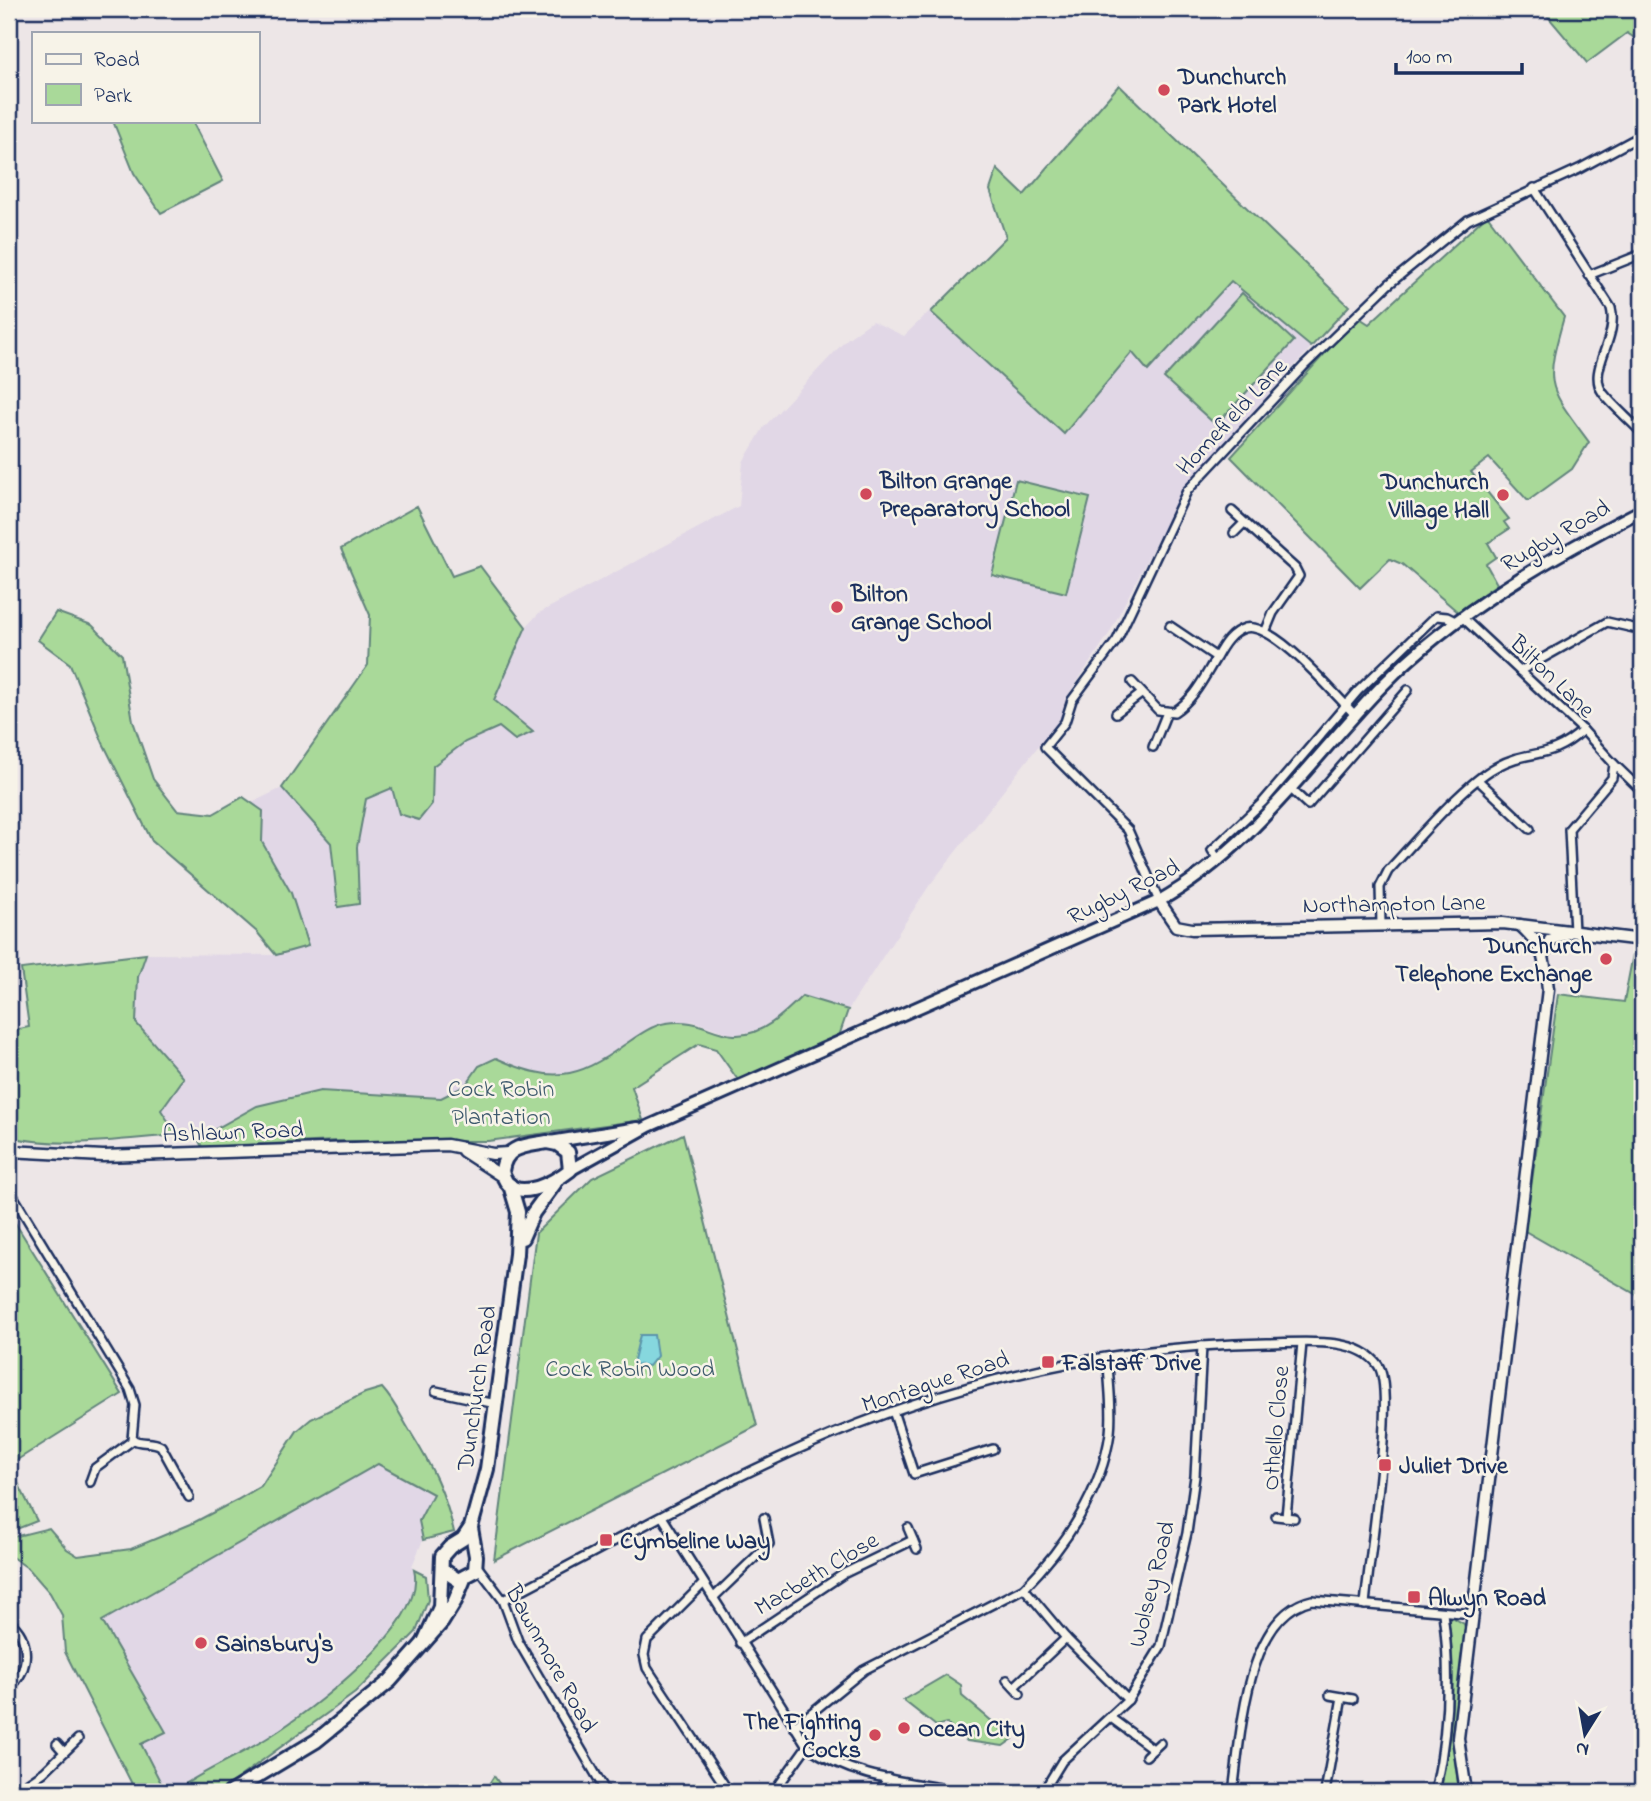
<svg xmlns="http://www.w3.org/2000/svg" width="1651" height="1801" viewBox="0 0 1651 1801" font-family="'Indie Flower',sans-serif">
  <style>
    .built { fill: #e1d7e6 }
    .green { fill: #a9d999; stroke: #62847c; stroke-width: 2 }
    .water { fill: #86d7de; stroke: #5b94ab; stroke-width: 2 }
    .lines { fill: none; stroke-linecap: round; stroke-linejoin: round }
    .street-casing { stroke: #1b2f5e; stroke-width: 12 }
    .secondary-casing { stroke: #1b2f5e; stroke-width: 15 }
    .primary-casing { stroke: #1b2f5e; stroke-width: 16 }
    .highway-casing { stroke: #1b2f5e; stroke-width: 18 }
    .street { stroke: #f7f3e8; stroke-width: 7 }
    .secondary { stroke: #f7f3e8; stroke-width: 10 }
    .primary { stroke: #f7f3e8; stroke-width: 10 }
    .highway { stroke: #f7f3e8; stroke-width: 12 }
    .poi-dot { fill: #d1495b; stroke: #f7f3e8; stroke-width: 2.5 }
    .labels { text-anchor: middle; stroke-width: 5; stroke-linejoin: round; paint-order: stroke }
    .poi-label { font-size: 24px; font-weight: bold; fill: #1b2f5e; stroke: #f7f3e8; text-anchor: start }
    .street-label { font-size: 24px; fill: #1b2f5e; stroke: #f7f3e8 }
    .park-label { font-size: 24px; fill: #3e5a6d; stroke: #f7f3e8 }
  </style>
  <rect width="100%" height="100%" fill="#ede6e7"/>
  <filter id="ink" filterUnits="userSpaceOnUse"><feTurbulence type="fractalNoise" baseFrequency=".0143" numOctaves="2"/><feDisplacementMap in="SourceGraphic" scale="14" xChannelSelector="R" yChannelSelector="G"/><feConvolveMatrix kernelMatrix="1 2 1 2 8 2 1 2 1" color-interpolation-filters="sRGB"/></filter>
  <g filter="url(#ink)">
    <g class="built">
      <polygon points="1119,85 1349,306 1184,487 1109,634 1066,698 1061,717 929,886 848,1010 802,996 780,1017 757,1030 734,1035 693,1021 636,1037 594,1067 567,1076 524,1071 496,1058 479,1066 465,1086 441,1098 320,1091 257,1106 198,1139 177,1135 161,1110 136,1023 138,977 146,954 276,955 308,946 291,893 262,842 263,811 251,803 282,788 331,843 338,907 359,904 357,847 366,799 392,787 432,804 432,766 465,742 499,727 532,733 494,700 526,627 539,613 739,506 743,462 764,427 847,339 872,321 904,336 1006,237 990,190 997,169 1024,195"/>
      <polygon points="378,1464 433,1494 419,1521 423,1540 412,1566 417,1583 411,1602 387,1636 333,1691 269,1737 176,1790 162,1785 141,1744 166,1731 102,1621"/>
    </g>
    <g class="green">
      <polygon points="1548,9 1642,9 1642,43 1627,33 1587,63 1544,12"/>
      <polygon points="1119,85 1349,306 1311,347 1231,281 1148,371 1132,352 1064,434 931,312 1006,237 990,190 997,169 1024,195"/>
      <polygon points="113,121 192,121 223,181 161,213 134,173"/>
      <path d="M1487,215L1564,317C1544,387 1547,385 1589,442L1572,469L1528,501L1489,458L1471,472L1509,519L1504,522L1509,529L1488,543L1496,557L1486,564L1497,584L1458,612L1402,564L1390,559L1360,588L1231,457L1358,317L1369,324Z"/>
      <polygon points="1242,293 1294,341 1216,425 1164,378"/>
      <polygon points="1016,480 1090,498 1066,593 992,575"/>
      <polygon points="417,506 452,576 480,566 526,627 494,700 533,732 515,740 499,727 465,742 433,766 432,804 419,820 399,814 392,788 366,799 357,847 359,904 338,907 331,843 282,788 368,665 370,615 341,549"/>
      <polygon points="56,612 92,625 122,655 133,721 153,779 177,810 213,814 243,797 263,811 262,842 291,893 308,946 276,955 257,932 152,841 103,743 70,664 38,640"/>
      <polygon points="1634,949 1642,951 1642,1298 1525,1231 1558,994 1624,1002"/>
      <path d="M146,954L138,977L136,1023L184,1078L161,1110L177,1135C122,1139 63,1149 9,1137V1031L29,1027L21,969Z"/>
      <path d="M802,996L848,1010L839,1036L738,1080L716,1049L699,1044L632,1087L643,1120L488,1141H336L202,1147L198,1139L257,1106L320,1091L441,1098L465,1086L479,1066L496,1058C551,1083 576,1080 624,1045C636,1037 652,1025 666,1023C699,1018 709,1033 734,1035C761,1037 785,1013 802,996Z"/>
      <polygon points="683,1134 757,1426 494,1560 536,1233 592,1178"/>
      <polygon points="9,1213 122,1394 9,1465 37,1521 9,1532"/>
      <path d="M382,1388C395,1402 401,1417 411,1433C432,1467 445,1492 454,1532L423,1540L419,1521L433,1494L378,1464L102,1621L166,1732L141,1744L162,1785L176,1790C205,1770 239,1756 269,1737C310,1711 428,1624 414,1570L426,1576L428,1600L416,1632L355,1693L219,1792H136L65,1652L62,1615L50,1593L29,1569L9,1555V1538L49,1528L67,1549L78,1556L131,1549L191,1524L237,1500L261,1486L297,1431L311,1419L365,1393Z"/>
      <path d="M1452,1617L1464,1624L1466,1630L1454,1749L1459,1792H1440C1451,1737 1458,1676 1448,1621Z"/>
      <polygon points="946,1675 961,1685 962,1696 1013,1739 1003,1746 967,1741 946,1723 936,1726 903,1700"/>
      <polygon points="494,1776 505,1792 478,1792 487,1787"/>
    </g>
    <polygon class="water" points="640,1335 654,1335 657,1356 649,1366 633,1364"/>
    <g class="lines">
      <g class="street-casing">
        <g id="street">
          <path d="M1534,188L1611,308C1619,339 1586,370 1603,393C1614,407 1630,420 1642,433"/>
          <polyline points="1589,275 1642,254"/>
          <polyline points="1232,511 1295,568 1299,576 1273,613 1266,630"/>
          <polyline points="1234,533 1244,523"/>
          <polyline points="1463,618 1583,730 1614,764 1612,778 1569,829 1574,932"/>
          <polyline points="1170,626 1216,657"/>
          <polyline points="1520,671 1607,622 1642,630"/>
          <path d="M1132,682L1158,710L1174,712C1195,698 1203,679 1216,658C1223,645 1231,632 1245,628C1274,621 1335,695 1356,716"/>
          <polyline points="1116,713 1141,694"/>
          <polyline points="1153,747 1167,712"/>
          <polyline points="1614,764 1642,791"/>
          <polyline points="1478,780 1530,829"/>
          <polyline points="1292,790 1308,805 1408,690"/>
          <polyline points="1219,861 1212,850 1263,802 1358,691 1436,616 1447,617 1457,622"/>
          <polyline points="1159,901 1128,830 1045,747 1065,722 1072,700 1117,640 1187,491 1304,366 1389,284 1468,220 1579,169 1642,135"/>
          <path d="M1381,924L1380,887L1388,871C1414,843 1464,784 1496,767C1530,748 1548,762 1583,730"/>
          <path d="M9,1189L130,1389L135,1405L132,1439C141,1445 152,1440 161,1446L189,1497"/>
          <polyline points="436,1391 496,1404"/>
          <polyline points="893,1411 914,1474 993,1449"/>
          <polyline points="90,1482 95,1468 133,1440"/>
          <polyline points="1276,1516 1294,1518"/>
          <polyline points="1286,1517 1302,1343"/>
          <path d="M663,1518L807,1746C853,1779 910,1782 965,1792"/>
          <polyline points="908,1528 917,1549"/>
          <polyline points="477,1566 503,1600 518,1641 606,1792"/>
          <polyline points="703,1584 647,1640 644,1655 647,1668 729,1792"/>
          <polyline points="1024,1588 1066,1638 1128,1700"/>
          <polyline points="713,1598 769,1544 764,1518"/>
          <path d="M503,1600C602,1549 701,1492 803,1447C949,1382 1106,1346 1267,1343C1299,1343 1357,1335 1378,1365C1397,1391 1368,1563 1365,1605"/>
          <path d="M9,1621C31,1639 31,1669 9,1688"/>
          <polyline points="740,1643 845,1573 913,1540"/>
          <polyline points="1007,1680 1020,1694"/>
          <polyline points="1014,1687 1066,1638"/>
          <polyline points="1330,1695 1353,1699"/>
          <polyline points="1111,1718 1153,1749"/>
          <path d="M794,1727L864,1670L1024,1588C1064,1548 1102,1491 1110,1433C1113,1408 1108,1382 1108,1357"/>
          <polyline points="57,1744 64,1752"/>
          <polyline points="1146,1756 1160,1743"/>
          <polyline points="15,1792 44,1772 78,1739"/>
          <polyline points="774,1792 807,1746"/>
          <polyline points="880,1792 888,1778"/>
          <polyline points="1043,1792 1062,1761 1128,1700 1161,1646 1187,1533 1195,1476 1202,1346"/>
          <path d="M1233,1792C1241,1737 1245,1615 1312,1600L1473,1614"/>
          <polyline points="1325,1792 1342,1697"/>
          <path d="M1435,1792C1448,1733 1451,1673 1443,1613"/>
        </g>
      </g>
      <g class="secondary-casing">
        <g id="secondary">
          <polyline points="1159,901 1176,926 1192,929 1503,923 1642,940"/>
          <polyline points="1544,954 1550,940 1568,933"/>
          <polyline points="9,1151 103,1156 447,1145 493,1154 508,1153"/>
          <polyline points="463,1151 503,1177"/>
          <path d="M1466,1792L1458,1738L1548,989C1544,956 1545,948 1520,925"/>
        </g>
      </g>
      <g class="primary-casing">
        <g id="primary">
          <polyline points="550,1142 638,1128"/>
          <path d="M570,1170L649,1126L1159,901C1252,849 1310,760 1383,685C1454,612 1553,556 1642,510"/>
        </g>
      </g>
      <g class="highway-casing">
        <g id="highway">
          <path d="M547,1142L557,1144L568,1152L570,1170C554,1183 509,1207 502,1171C505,1145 526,1146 547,1142Z"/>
          <polyline points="522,1238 533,1213 555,1183"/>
          <polyline points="443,1570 458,1580 475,1571 476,1556 471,1528"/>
          <polyline points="424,1642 440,1607 442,1556 450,1547 463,1539 471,1527 487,1469 516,1254 518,1212 510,1185"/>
          <polyline points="231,1792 316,1741 390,1681 442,1622 455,1601 464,1579"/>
        </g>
      </g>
      <use href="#street" class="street"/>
      <use href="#secondary" class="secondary"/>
      <use href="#primary" class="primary"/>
      <use href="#highway" class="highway"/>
    </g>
  </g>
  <g class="poi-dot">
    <circle cx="1164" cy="90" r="7"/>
    <circle cx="866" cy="494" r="7"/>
    <circle cx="1503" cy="495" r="7"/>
    <circle cx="837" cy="607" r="7"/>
    <circle cx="1606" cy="959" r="7"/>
    <rect x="1041" y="1355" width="14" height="14" rx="3.5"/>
    <rect x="1378" y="1458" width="14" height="14" rx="3.5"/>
    <rect x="599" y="1533" width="14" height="14" rx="3.5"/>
    <rect x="1407" y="1590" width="14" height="14" rx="3.5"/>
    <circle cx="201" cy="1643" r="7"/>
    <circle cx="904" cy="1728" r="7"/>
    <circle cx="875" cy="1735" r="7"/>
  </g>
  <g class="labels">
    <g class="poi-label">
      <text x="1178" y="84">Dunchurch<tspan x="1178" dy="28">Park Hotel</tspan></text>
      <text x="880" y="488">Bilton Grange<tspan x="880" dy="28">Preparatory School</tspan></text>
      <text x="1489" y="489" text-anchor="end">Dunchurch<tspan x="1489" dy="28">Village Hall</tspan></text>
      <text x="851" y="601">Bilton<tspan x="851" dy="28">Grange School</tspan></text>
      <text x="1592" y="953" text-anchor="end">Dunchurch<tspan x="1592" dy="28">Telephone Exchange</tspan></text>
      <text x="1062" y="1370">Falstaff Drive</text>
      <text x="1399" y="1473">Juliet Drive</text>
      <text x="620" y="1548">Cymbeline Way</text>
      <text x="1428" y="1605">Alwyn Road</text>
      <text x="215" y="1651">Sainsbury's</text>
      <text x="861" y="1729" text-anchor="end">The Fighting<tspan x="861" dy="28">Cocks</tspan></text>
      <text x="918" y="1736">Ocean City</text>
    </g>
    <g class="street-label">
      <text transform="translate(1231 416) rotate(-47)" y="8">Homefield Lane</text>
      <text transform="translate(1555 535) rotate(-30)" y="8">Rugby Road</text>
      <text transform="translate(1553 676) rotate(44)" y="8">Bilton Lane</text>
      <text transform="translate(1123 891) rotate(-26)" y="8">Rugby Road</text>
      <text transform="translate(1394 903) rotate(-1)" y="8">Northampton Lane</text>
      <text transform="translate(233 1131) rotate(-2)" y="8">Ashlawn Road</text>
      <text transform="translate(935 1381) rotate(-18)" y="8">Montague Road</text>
      <text transform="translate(476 1388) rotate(-82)" y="8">Dunchurch Road</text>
      <text transform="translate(1275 1428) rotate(-85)" y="8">Othello Close</text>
      <text transform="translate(816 1573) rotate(-31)" y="8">Macbeth Close</text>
      <text transform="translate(1151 1584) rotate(-76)" y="8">Wolsey Road</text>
      <text transform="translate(552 1658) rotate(61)" y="8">Bawnmore Road</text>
    </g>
    <g class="park-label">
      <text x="501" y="1096">Cock Robin<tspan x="501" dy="28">Plantation</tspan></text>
      <text x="630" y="1376">Cock Robin Wood</text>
    </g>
  </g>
  <rect width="1651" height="1801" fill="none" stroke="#f7f3e8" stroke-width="35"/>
  <rect x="18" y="18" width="1616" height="1766" fill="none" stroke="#1b2f5e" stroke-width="2.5" filter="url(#ink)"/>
  <rect x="32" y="32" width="228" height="91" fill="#f7f3e8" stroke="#9fa5b1" stroke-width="2"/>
  <rect x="46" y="54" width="35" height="10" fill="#f7f3e8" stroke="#9fa5b1" stroke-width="2"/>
  <text x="94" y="66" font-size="21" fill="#1b2f5e">Road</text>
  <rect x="46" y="84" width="35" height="21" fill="#a9d999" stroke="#9fa5b1" stroke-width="2"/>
  <text x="94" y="102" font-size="21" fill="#1b2f5e">Park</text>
  <g transform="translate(1585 1734) rotate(191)" stroke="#f7f3e8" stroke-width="5" paint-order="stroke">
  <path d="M0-5L12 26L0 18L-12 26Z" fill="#1b2f5e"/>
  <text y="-10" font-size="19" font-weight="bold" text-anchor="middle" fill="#1b2f5e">N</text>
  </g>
  <path d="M1396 63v10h126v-10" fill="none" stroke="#1b2f5e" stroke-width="3.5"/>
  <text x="1406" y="63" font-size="21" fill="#1b2f5e" stroke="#f7f3e8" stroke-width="5" paint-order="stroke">100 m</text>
</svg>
